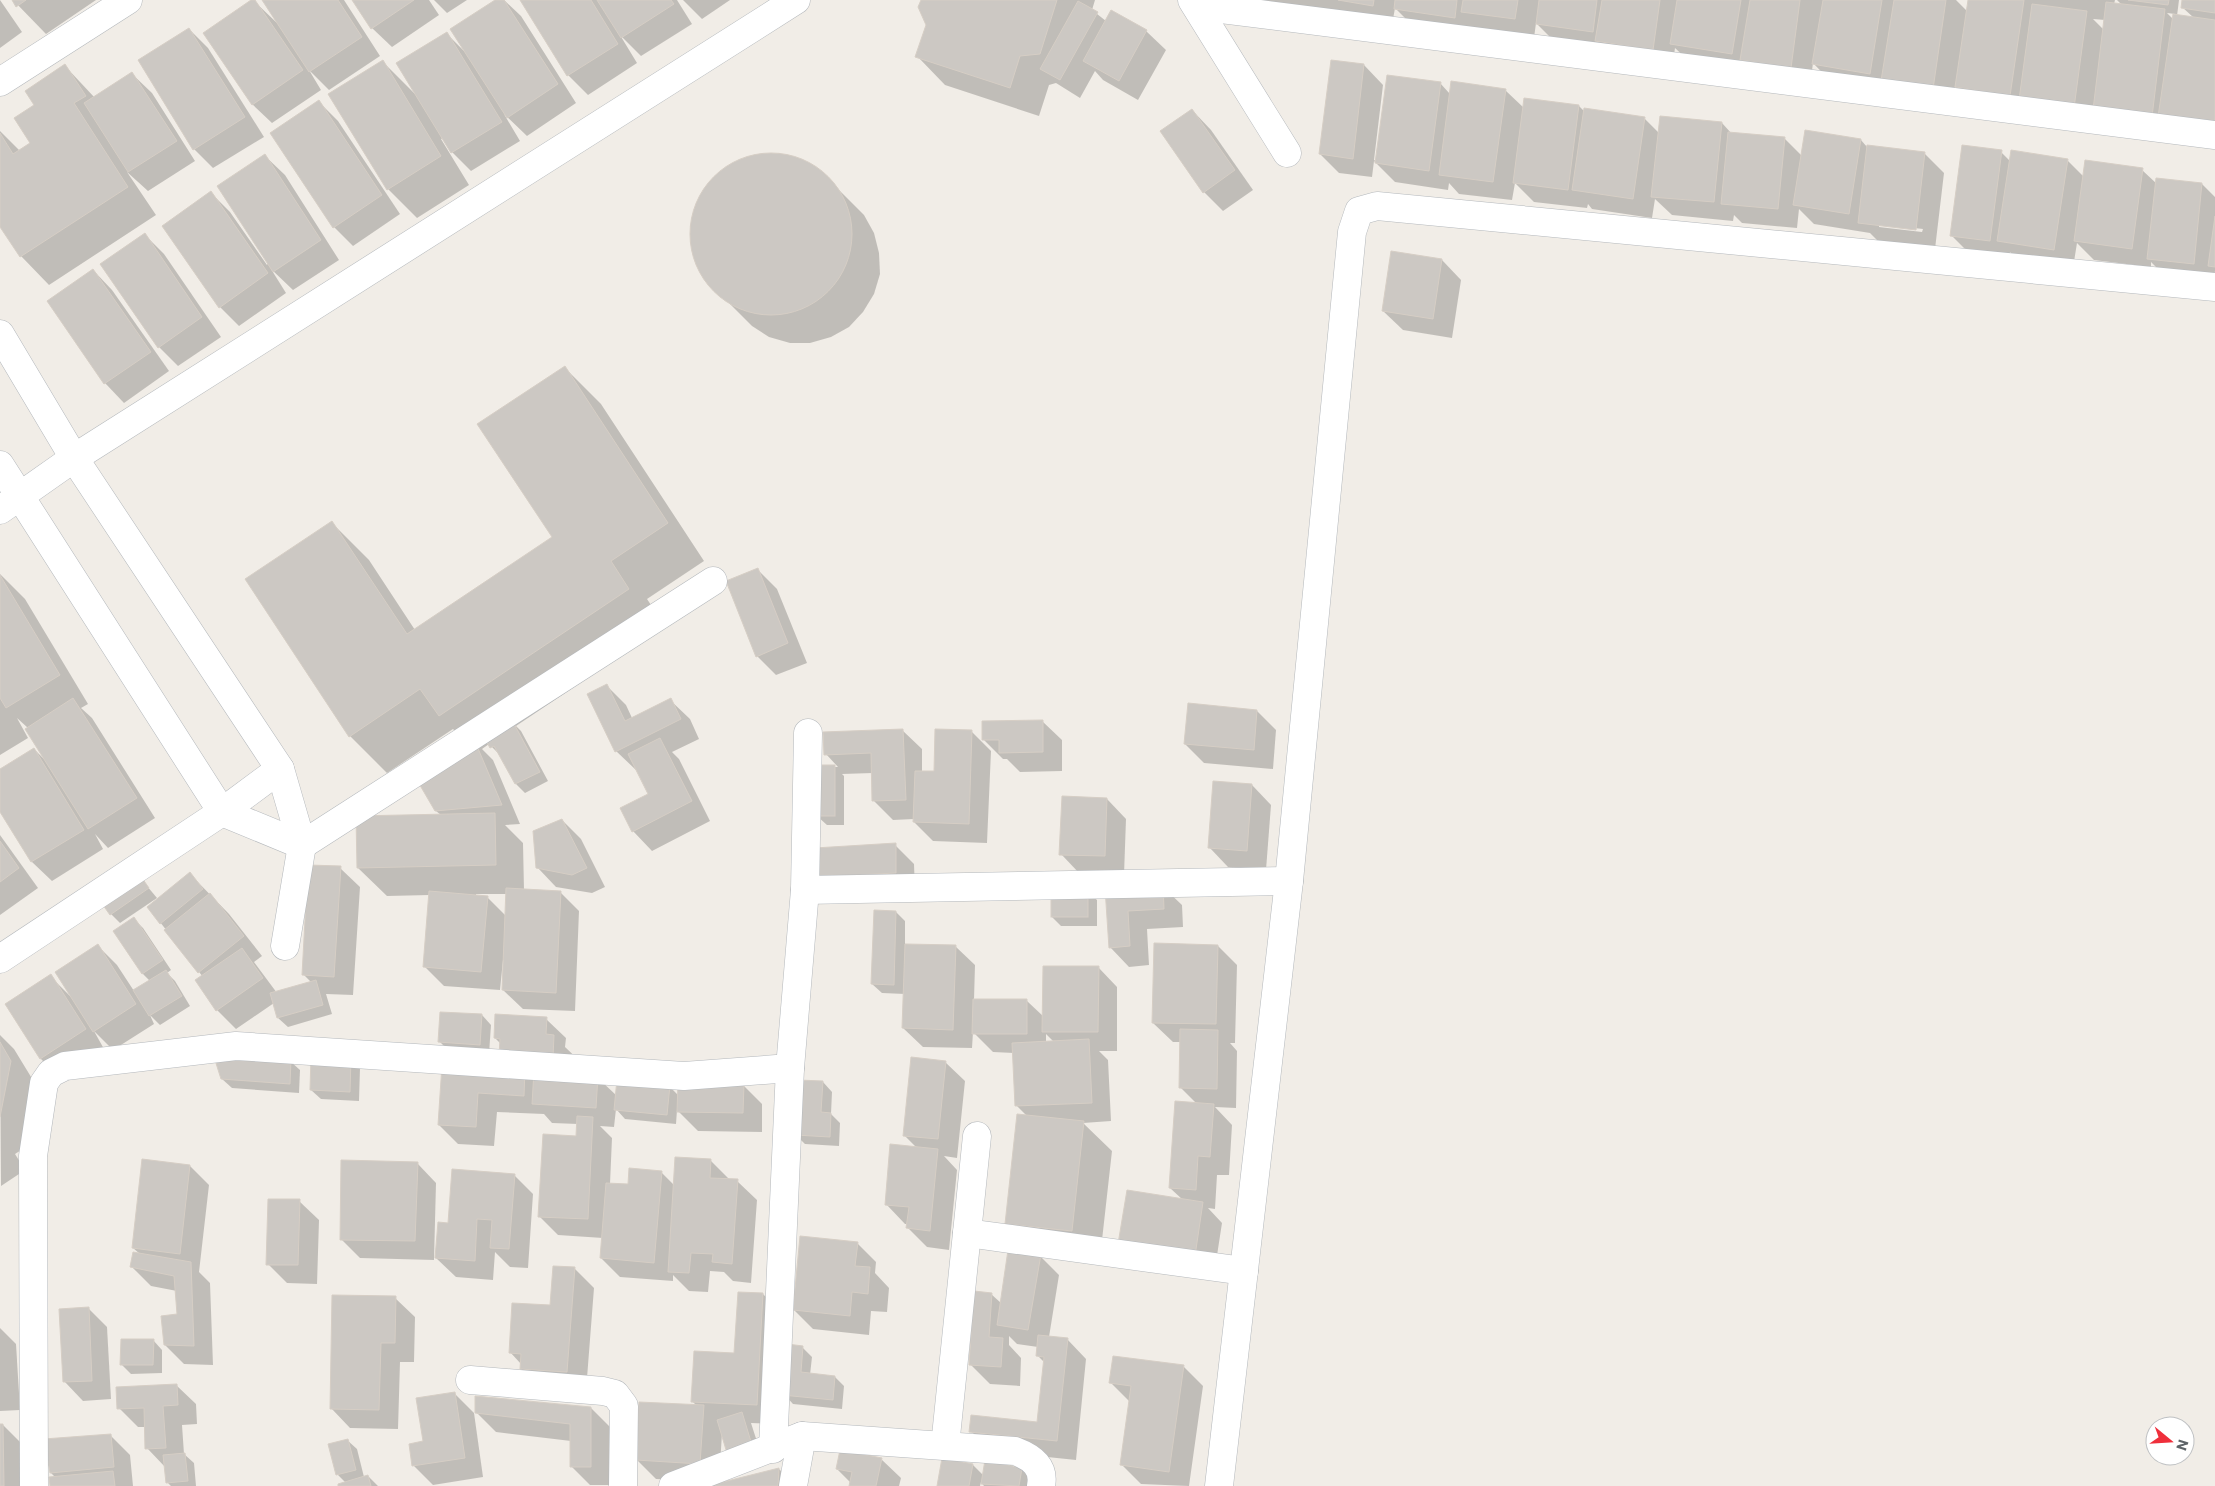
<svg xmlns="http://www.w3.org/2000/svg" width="2215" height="1486" viewBox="0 0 2215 1486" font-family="Commissioner,sans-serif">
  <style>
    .shadow { fill: #0003; fill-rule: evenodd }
    .building { fill: #ccc8c3; stroke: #d6cec5 }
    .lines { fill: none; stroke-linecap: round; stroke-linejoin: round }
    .minor-casing { stroke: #b4b8bc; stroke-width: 29 }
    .minor { stroke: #fff; stroke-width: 28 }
  </style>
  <rect width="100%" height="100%" fill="#f1ede7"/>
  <g class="shadow">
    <polygon points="0,0 22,32 0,48"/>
    <polygon points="13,0 96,0 46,34"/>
    <polygon points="253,0 277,23 263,0 344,0 380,56 329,90 309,70 321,90 272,123 252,104"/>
    <polygon points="354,0 429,0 439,15 392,47 372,28"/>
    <polygon points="434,0 467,0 447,13"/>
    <polygon points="497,0 504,0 521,16 576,103 527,136 504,114 520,141 471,171 452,152 443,138 441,139 469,185 417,218 388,189 383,62 415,94 447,34 464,51"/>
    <polygon points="521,0 677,0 692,24 641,56 620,35 637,63 588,95 568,75"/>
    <polygon points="683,0 730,0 702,19"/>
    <polygon points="922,0 1095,0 1092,10 1106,21 1146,31 1166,50 1138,100 1103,80 1095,71 1080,98 1056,83 1049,85 1039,116 945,85 917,56 927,25"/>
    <path d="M1238,0H1956L1967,11L1969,0H2115L2114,4L2122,5L2117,0H2179L2177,16L2194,18L2182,7L2184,0H2215V148L1985,116L1955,86L1952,107L1842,93L1813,63L1810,86L1691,63L1675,48L1672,69L1556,43L1536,23L1534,38L1424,37L1395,8L1392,25L1340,16L1333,9L1331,21L1272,12L1260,0L1259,4ZM2167,13L2175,14L2174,20ZM2093,19L2105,20L2104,30Z"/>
    <polygon points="189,29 208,48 264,137 213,168 194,149"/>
    <path d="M1364,65L1383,85L1374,160L1376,161L1440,83L1450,94L1505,90L1524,108L1579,106L1585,112V110L1645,119L1659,133L1722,123L1732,134L1784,138L1802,156L1861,140L1867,147L1924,153L1944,173L1935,249L1879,242L1870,233L1814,224L1799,209L1797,228L1742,223L1734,215L1733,221L1672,215L1655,199L1652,218L1592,209L1588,204L1587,208L1534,202L1515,183L1512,200L1459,194L1449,183L1448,190L1395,182L1374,161L1372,177L1339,173L1320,154ZM1879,224L1923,229L1922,232L1879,227Z"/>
    <polygon points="65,66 95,98 132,74 152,93 195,161 148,191 127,172 156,215 49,285 21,256 0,224 0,131 20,151 32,143 36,106"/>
    <polygon points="319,102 338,121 400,214 353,246 334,227"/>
    <polygon points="1192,110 1211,130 1253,190 1223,211 1204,192"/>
    <polygon points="2001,152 2010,161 2067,160 2084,177 2142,170 2157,184 2202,184 2215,197 2215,271 2213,283 2167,278 2151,262 2151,267 2094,260 2077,243 2073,268 2018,260 2010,252 2009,260 1971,255 1952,236"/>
    <polygon points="761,154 782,155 802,160 820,171 864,215 874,233 879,253 880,274 874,294 863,312 849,327 831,337 810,343 790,343 769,337 752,326 708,282 697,264 692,244 692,223 698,203 708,185 723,170 741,160"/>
    <polygon points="265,156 285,175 339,260 293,290 271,269 286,293 239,326 220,307 211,193 230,212 267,265 268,263"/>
    <polygon points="145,235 164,254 221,337 178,366 159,347"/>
    <polygon points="1442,260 1461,280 1452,338 1403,330 1383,311"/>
    <polygon points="93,270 112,290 169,371 124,403 105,383"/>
    <path d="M564,367L601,404L704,561L647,599L665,626L516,726L521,731L548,781L525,793L516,784L501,756L489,744L482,749L493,760L520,824L505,825L523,843L524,890L560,892L579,911L575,1011L523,1009L503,990L505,960H503L500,990L444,986L425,967L430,895L387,896L358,868L441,815L436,811L468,744L453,729L387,773L350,736L332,523L369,560L415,630L554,537ZM476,894H508L507,917L487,897L476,896Z"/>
    <polygon points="758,570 777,589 807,663 776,675 757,656"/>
    <polygon points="0,574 25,599 88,704 81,708 92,718 155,818 108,848 95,834 103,849 52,881 32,862 0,809 0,770 34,749 44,759 28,728 17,718 28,738 0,755"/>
    <polygon points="606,685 626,705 632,718 670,700 690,719 699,739 672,752 679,759 710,821 652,851 633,831 650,794 637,770 636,770 616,751"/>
    <polygon points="1257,711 1276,730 1273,769 1204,763 1185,744"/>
    <polygon points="1042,721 1062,740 1062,771 1020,772 1007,759 1003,759 983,739"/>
    <polygon points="902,730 922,749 922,772 935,772 972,732 991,751 987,843 933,841 914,822 914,819 893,820 874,801 873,773 842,774 844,776 844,825 827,825 817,816 817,767 838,767 826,754"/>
    <polygon points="1214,782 1252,785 1271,805 1266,870 1228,867 1209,847"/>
    <polygon points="1107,799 1126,819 1124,875 1080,874 1061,854"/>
    <polygon points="562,820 581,839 605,887 592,893 556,887 537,867"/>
    <polygon points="0,835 38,888 0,915"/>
    <polygon points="895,845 914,864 915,892 837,896 817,849"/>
    <polygon points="340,868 360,887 353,995 326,994 332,1014 288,1027 278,1018 274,1003 236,1029 217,1010 197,981 203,977 149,908 190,874 229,914 262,956 254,962 277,993 312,983 303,974"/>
    <polygon points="142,880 157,898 120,923 111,914"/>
    <polygon points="1162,886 1182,905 1183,927 1147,929 1149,965 1129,967 1110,947 1106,889"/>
    <polygon points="1087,891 1097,900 1097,926 1061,926 1052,917"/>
    <path d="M896,912L905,921V945L955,946L975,965L974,1000L1027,1001L1044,1017L1098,967L1117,987V1051H1099L1108,1060L1111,1121L1083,1123L1112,1151L1100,1258L1035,1252L1007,1223L1028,1117L1016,1105L1014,1053L993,1052L973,1032L972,1048L923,1047L903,1028L905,994L882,993L872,984ZM1046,1034L1054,1042H1046Z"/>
    <polygon points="134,919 143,928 171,970 167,973 175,981 190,1006 160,1025 150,1015 154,1024 113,1050 94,1031 104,1049 60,1078 41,1059 6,1004 50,976 70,996 98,946 117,965 134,991 150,981 143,974 115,931"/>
    <polygon points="1218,946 1237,965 1235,1043 1230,1043 1237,1051 1236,1108 1215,1107 1232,1125 1229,1175 1217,1175 1215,1209 1208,1208 1222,1223 1214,1275 1139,1263 1183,1200 1170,1188 1197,1104 1180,1087 1181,1042 1173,1042 1153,1023"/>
    <polygon points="482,1015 491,1025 489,1054 449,1051 439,1041"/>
    <polygon points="546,1019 566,1038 565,1047 617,1096 670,1087 679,1096 743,1085 762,1104 762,1132 698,1131 677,1110 676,1124 625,1119 616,1109 614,1127 600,1126 612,1138 610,1184 629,1186 661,1172 675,1186 710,1160 730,1180 737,1181 757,1200 751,1283 733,1281 724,1272 710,1271 708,1292 689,1291 673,1275 673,1281 620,1277 601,1258 603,1238 558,1235 539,1216 577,1137 578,1124 552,1123 544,1114 497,1112 494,1146 458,1144 439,1125 443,1066 516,1070 501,1044 495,1038"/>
    <polygon points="0,1035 14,1049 39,1090 29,1145 15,1154 25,1170 1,1186"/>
    <polygon points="350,1059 360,1068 359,1101 321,1099 311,1090"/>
    <polygon points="290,1061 300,1070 299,1093 232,1088 222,1079"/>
    <polygon points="945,1062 965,1081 957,1158 944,1156 957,1170 949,1250 927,1247 908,1228 908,1224 905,1224 886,1204 917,1148 904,1135"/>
    <polygon points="823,1082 832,1092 831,1114 840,1123 839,1146 805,1144 796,1135"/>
    <polygon points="417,1163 436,1183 434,1260 360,1258 341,1239"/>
    <polygon points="190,1166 209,1185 199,1272 210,1283 213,1365 184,1364 165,1345 179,1315 177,1291 151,1286 132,1267 140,1254 133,1248"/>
    <polygon points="514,1175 533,1194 528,1268 510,1267 495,1252 493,1280 456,1277 436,1258 449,1224"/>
    <polygon points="299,1201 319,1220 317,1284 287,1283 268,1264"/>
    <polygon points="857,1243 876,1262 875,1273 889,1288 887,1312 871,1311 869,1335 813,1329 794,1310"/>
    <polygon points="1040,1256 1059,1275 1049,1337 1067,1339 1086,1359 1076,1460 990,1451 971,1431 1038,1423 1045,1363 1037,1355 1038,1347 1017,1344 1009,1336 1009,1345 1021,1358 1020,1386 990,1384 970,1364 991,1294 1001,1303"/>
    <polygon points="574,1268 594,1288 586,1391 540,1388 521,1369 521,1364 510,1352 551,1306"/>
    <polygon points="763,1294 782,1314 776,1424 751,1423 761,1454 722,1433 719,1482 656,1479 637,1460 697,1406 692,1401 736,1354"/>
    <polygon points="395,1298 415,1317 414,1362 400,1362 398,1429 350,1428 331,1408"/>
    <polygon points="88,1308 107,1327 111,1399 83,1401 64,1381"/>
    <polygon points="0,1328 16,1344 20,1410 0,1411"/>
    <polygon points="153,1340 162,1350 162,1373 131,1374 121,1364"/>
    <polygon points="802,1347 812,1357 810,1375 835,1377 844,1386 842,1409 793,1404 784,1394"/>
    <polygon points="1184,1367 1203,1386 1189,1486 1141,1484 1122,1465 1130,1402 1110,1382"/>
    <polygon points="176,1385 196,1404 197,1424 182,1425 184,1454 194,1463 196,1486 171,1486 168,1483 166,1468 147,1448 146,1427 138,1427 119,1408"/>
    <polygon points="455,1394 474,1413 483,1477 433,1485 413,1465 424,1443"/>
    <polygon points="591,1408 610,1427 610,1485 590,1485 571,1466 571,1441 496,1432 477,1413"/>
    <polygon points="0,1425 3,1425 22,1444 22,1486 0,1486"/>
    <polygon points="111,1436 130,1455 133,1486 51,1486 55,1477 51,1473 50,1467 43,1460"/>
    <polygon points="347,1440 357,1449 364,1477 368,1476 378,1486 340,1486 346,1483 338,1475 330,1445"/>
    <polygon points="881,1459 901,1478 899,1486 851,1486 851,1483 837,1469"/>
    <polygon points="973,1465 984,1476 1022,1469 1031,1478 1030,1486 984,1486 981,1482 980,1486 938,1486"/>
    <polygon points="779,1469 796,1486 713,1486"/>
  </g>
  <g class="building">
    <polygon points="12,0 26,0 16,7"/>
    <polygon points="251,0 255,0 303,70 252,105 203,33"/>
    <polygon points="262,0 338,0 362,37 309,72"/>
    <polygon points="352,0 414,0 371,29"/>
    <polygon points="495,0 504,0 558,84 507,118 450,29"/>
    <polygon points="520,0 591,0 618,44 567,76"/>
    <polygon points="597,0 671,0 674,4 621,38"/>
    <polygon points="921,0 1057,0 1040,54 1020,56 1010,88 915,57 926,25 918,7"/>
    <polygon points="1338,0 1374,0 1373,6"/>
    <polygon points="1395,0 1457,0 1455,18 1394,9"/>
    <polygon points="1463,0 1518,0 1515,19 1461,12"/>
    <polygon points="1539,0 1597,0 1593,32 1536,24"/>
    <polygon points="1602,0 1660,0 1653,50 1595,41"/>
    <polygon points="1677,0 1741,0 1732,54 1670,44"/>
    <polygon points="1750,0 1800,0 1791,68 1740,60"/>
    <polygon points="1823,0 1882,0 1870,74 1812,64"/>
    <polygon points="1894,0 1946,0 1933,89 1881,81"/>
    <polygon points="1968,0 2024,0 2010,96 1955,87"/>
    <polygon points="2128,0 2169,0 2168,5"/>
    <polygon points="2182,0 2215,0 2215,13 2181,8"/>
    <polygon points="1078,1 1098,12 1060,80 1040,69"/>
    <polygon points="2106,2 2165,9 2152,117 2093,110"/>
    <polygon points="2032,4 2087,11 2074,108 2019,100"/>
    <polygon points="1111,10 1147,30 1119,81 1083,61"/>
    <polygon points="2173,14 2215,20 2215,117 2213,132 2157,124"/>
    <polygon points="189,28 245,117 193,150 138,60"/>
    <polygon points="447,32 502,122 451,153 396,63"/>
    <polygon points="383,60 441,156 387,190 328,94"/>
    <polygon points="1331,60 1364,64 1353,159 1319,154"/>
    <polygon points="65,64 86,96 74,103 128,187 20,257 0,227 0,133 13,154 30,143 14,118 34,105 25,91"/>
    <polygon points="132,72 177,141 128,172 84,103"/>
    <polygon points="1387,75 1441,82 1429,171 1375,163"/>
    <polygon points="1451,81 1506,89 1493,182 1439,175"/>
    <polygon points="1524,98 1579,105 1568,190 1513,183"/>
    <polygon points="319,100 382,195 333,228 270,133"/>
    <polygon points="1584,108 1645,117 1633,199 1572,190"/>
    <polygon points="1192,109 1235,170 1203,193 1160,131"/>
    <polygon points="1660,116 1722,122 1714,202 1651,197"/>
    <polygon points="1805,130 1861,139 1849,214 1793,205"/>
    <polygon points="1728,132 1785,137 1778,209 1721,204"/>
    <polygon points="1867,145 1925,152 1916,230 1858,223"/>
    <polygon points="1962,145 2002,150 1990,241 1950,236"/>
    <polygon points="2011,150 2068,159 2054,250 1997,241"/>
    <circle cx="771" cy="234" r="81"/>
    <polygon points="265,154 321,240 273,272 217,186"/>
    <polygon points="2085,160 2143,168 2132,249 2074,241"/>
    <polygon points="2156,178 2202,183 2194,264 2147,259"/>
    <polygon points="211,191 268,273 219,308 162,226"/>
    <polygon points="2215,216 2215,267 2208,266"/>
    <polygon points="145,233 202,317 158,348 100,264"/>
    <polygon points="1391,251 1442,259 1433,319 1382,311"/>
    <polygon points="93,269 151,352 104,384 47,301"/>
    <polygon points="565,366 668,523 611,561 629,589 439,716 420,689 349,737 245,579 332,521 407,634 552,537 477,424"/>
    <polygon points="758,568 788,643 756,657 726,581"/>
    <polygon points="0,575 60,675 6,708 0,698"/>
    <polygon points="607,684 625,721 671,698 681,719 615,752 587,694"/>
    <polygon points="73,698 137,798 88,829 25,729"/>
    <polygon points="1188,703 1257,710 1254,750 1184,744"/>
    <polygon points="512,720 540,772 515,784 494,746 490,748 483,735"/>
    <polygon points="1043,720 1043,752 999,753 999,740 982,740 982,721"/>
    <polygon points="903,729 906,800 872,801 871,753 824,755 823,732"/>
    <polygon points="935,729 972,730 969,824 913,822 915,771 934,771"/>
    <polygon points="660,738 692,801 632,832 620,808 648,794 628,754"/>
    <polygon points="474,739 502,805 435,811 414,775"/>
    <polygon points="34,748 84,830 31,862 0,812 0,769"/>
    <rect x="816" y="765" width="19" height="51"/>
    <polygon points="1213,781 1252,784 1247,851 1208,848"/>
    <polygon points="1062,796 1107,798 1105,856 1059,855"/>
    <polygon points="495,813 496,865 357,868 356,816"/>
    <polygon points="562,819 587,868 572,875 536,868 533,831"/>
    <polygon points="0,841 19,868 0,882"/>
    <polygon points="896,843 896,873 817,877 815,848"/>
    <polygon points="308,865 341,866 334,977 302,975"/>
    <polygon points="190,872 203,889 160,924 147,907"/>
    <polygon points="142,878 149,888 110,915 103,905"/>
    <polygon points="1163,884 1164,909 1128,911 1130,946 1109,948 1105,888"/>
    <polygon points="506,888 561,891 556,993 502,990"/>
    <rect x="1051" y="889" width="37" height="28"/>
    <polygon points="429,891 488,896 481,972 423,967"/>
    <polygon points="210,893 244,936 198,973 164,930"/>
    <polygon points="874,910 896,911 894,985 871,984"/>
    <polygon points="134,917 163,960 142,974 113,931"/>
    <polygon points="1154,943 1218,945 1216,1024 1152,1023"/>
    <polygon points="98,944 136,1004 93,1032 55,972"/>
    <polygon points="905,944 956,945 953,1030 902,1028"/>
    <polygon points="242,948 263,978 216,1011 195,980"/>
    <polygon points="1043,966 1099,966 1098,1032 1042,1032"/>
    <polygon points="166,970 182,996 149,1016 133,990"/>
    <polygon points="51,974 86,1029 40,1059 5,1004"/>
    <polygon points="316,980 323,1005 277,1018 270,993"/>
    <polygon points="973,999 1027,999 1027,1034 972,1034"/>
    <polygon points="440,1012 482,1014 480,1045 438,1042"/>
    <polygon points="495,1014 547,1017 546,1034 554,1035 553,1058 499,1055 500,1039 494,1038"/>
    <polygon points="1180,1029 1218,1030 1217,1089 1179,1088"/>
    <polygon points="1089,1039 1092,1103 1015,1106 1012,1043"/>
    <polygon points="0,1042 11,1061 0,1117"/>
    <polygon points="311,1056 351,1058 350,1092 310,1090"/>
    <polygon points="911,1057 946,1061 938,1139 903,1136"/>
    <polygon points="215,1060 291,1060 290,1084 221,1079"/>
    <polygon points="442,1065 525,1069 524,1096 478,1093 476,1127 438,1125"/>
    <polygon points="534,1071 598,1075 596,1108 532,1104"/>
    <polygon points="617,1079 670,1085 667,1115 614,1110"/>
    <polygon points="798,1080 823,1081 821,1112 831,1113 830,1137 795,1135"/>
    <polygon points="678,1082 744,1084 743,1113 677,1112"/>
    <polygon points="1175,1101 1214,1104 1210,1157 1198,1156 1196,1190 1169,1188"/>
    <polygon points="1017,1114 1084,1121 1072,1231 1005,1224"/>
    <polygon points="577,1116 593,1117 588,1219 538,1217 543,1134 576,1136"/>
    <polygon points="890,1144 938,1149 930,1231 906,1228 909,1207 885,1205"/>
    <polygon points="675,1157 711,1159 710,1178 738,1179 732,1264 712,1262 713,1254 691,1253 689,1273 668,1272"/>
    <polygon points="142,1159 190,1165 180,1254 132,1248"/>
    <polygon points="341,1160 418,1162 415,1241 340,1240"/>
    <polygon points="629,1168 662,1171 654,1263 600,1258 606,1183 628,1184"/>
    <polygon points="452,1169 515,1174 509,1249 490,1248 492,1220 477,1219 475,1261 435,1258 438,1222 448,1223"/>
    <polygon points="1127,1190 1203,1202 1195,1256 1118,1244"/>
    <polygon points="268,1199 300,1199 298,1265 266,1265"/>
    <polygon points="800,1236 858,1242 855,1266 870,1267 868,1294 852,1292 850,1316 793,1310"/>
    <polygon points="1008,1250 1041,1254 1028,1330 997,1325"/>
    <polygon points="133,1252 191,1262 194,1346 164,1345 161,1316 177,1314 174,1276 130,1267"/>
    <polygon points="553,1266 575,1267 567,1372 520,1369 521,1354 509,1353 512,1303 550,1305"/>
    <polygon points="974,1291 992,1293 989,1337 1003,1338 1001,1367 969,1365"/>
    <polygon points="738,1292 763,1293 757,1405 691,1402 694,1351 734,1353"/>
    <polygon points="332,1295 396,1296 395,1343 381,1343 379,1410 330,1409"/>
    <polygon points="89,1307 92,1381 63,1382 59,1309"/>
    <polygon points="1038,1335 1068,1338 1057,1441 969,1432 971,1415 1037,1422 1044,1357 1036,1356"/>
    <polygon points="121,1339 154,1339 153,1365 120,1365"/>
    <polygon points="787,1344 803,1346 801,1372 835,1376 833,1400 782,1395"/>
    <polygon points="1113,1356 1184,1365 1169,1472 1120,1465 1131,1386 1109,1383"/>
    <polygon points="177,1384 178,1405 163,1406 166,1448 145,1449 144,1408 117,1409 116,1387"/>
    <polygon points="455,1392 465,1458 412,1466 409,1444 423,1441 416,1398"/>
    <polygon points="475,1396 591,1407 591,1467 570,1467 570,1424 475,1413"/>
    <polygon points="639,1402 704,1405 700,1464 636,1460"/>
    <polygon points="742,1412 752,1445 727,1453 717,1420"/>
    <polygon points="0,1424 3,1424 4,1486 0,1486"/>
    <polygon points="111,1434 114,1467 50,1473 48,1461 42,1460 44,1439"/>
    <polygon points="348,1439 356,1470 336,1475 328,1444"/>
    <polygon points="840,1450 882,1458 876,1486 849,1486 852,1472 836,1469"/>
    <polygon points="185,1453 188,1481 166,1483 163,1455"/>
    <polygon points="942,1458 973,1464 969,1486 937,1486"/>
    <polygon points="985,1460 1022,1468 1019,1486 981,1484"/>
    <polygon points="779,1468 778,1486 712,1486 711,1485"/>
    <polygon points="113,1471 115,1486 50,1486 49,1477"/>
    <polygon points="368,1475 371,1486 338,1486 338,1484"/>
  </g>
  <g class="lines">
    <g class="minor-casing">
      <g id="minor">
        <polyline points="1192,0 1287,153"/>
        <polyline points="1197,6 2215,135"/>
        <polyline points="0,82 128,0"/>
        <polyline points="0,334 74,458 280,769 302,845 285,946"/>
        <polyline points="0,465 222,812 302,845"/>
        <polyline points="0,510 74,458 796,0"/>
        <polyline points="302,845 713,581"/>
        <polyline points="805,890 1289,881"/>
        <polyline points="0,959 222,812 280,769"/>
        <polyline points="967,1233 1244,1271"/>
        <polyline points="470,1380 603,1391 615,1394 624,1406 623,1486"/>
        <polyline points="945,1446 977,1136"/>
        <polyline points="773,1449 790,1068 805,890 808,733"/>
        <polyline points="34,1486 33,1156 44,1083 51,1073 65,1066 236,1046 684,1076 790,1068"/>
        <path d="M673,1486L802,1436L1015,1451C1031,1457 1045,1466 1041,1486"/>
        <polyline points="793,1486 802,1436"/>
        <polyline points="1219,1486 1289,881 1352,232 1359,211 1377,206 2215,287"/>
      </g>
    </g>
    <use href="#minor" class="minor"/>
  </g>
  <g transform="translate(2170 1441) rotate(108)"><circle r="24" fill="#ffffff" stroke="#bfc1c3"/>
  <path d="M0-4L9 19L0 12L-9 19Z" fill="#ef2f3b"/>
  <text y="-8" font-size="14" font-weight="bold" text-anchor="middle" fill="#5e6468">N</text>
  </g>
</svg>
